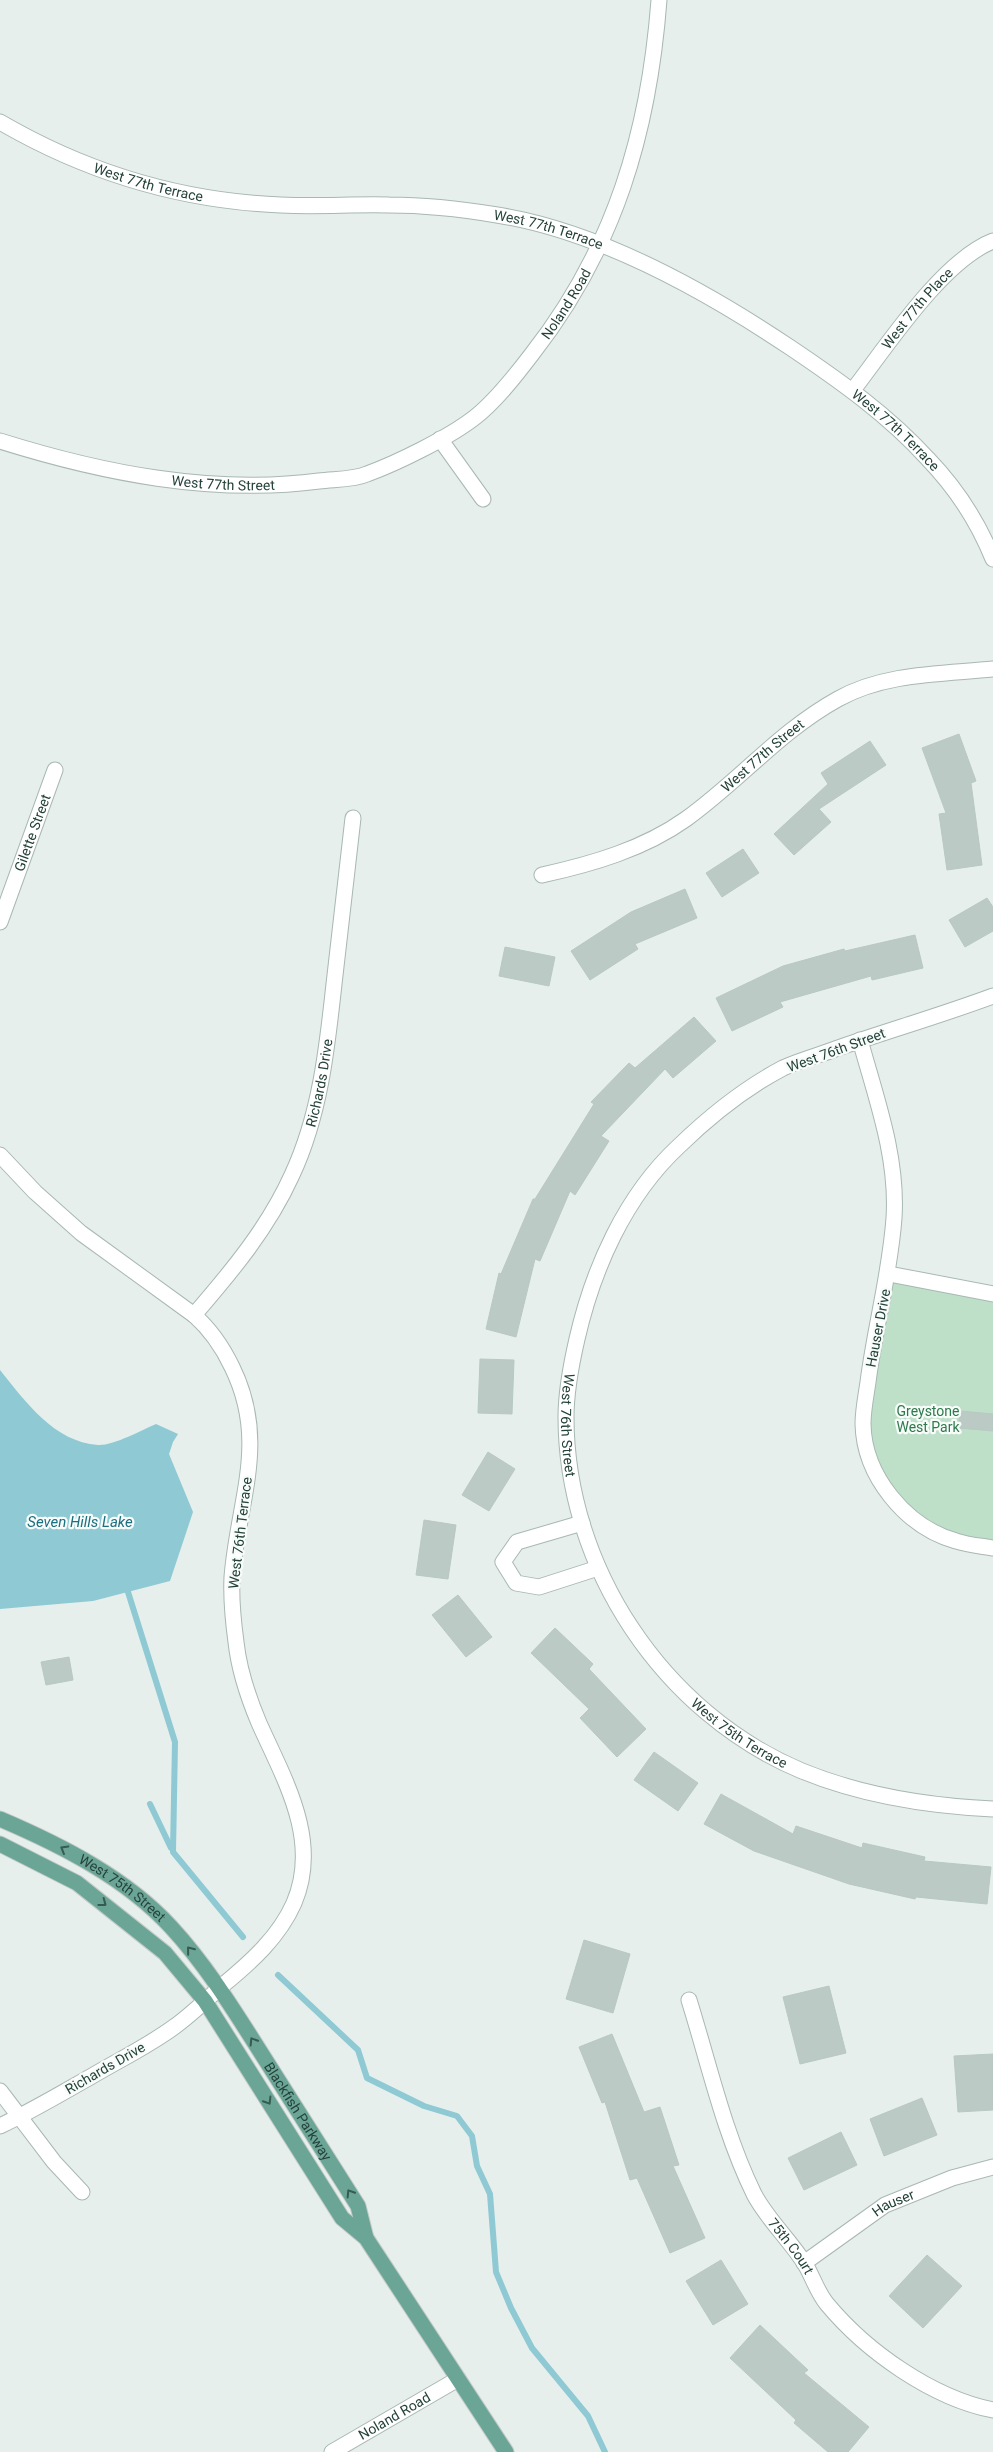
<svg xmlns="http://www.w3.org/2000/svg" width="993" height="2452" viewBox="0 0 993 2452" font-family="Roboto,sans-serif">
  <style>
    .green { fill: #bfe0c8 }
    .water { fill: #8ec9d4 }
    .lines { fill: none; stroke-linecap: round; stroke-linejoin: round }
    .stream { stroke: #8ec9d4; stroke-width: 6 }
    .building { fill: #bbcac4; stroke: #b8c9c2 }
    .minor-casing { stroke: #a8b8b2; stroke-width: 17 }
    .major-casing { stroke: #c2cac8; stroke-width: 17 }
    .minor { stroke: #fff; stroke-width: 15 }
    .major { stroke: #6aa596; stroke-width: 15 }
    .oneway { stroke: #365b51 }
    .labels { text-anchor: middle; stroke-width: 4.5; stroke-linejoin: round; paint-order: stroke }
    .street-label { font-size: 14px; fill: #24423a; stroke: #f7fbf9 }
    .park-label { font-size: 14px; fill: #2d7a4b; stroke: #f7fbf9 }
    .water-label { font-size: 15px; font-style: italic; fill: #1c6f80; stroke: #f7fbf9 }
  </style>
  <rect width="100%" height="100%" fill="#e6efeb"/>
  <polygon class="green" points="889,1274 993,1294 993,1548 955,1541 896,1503 865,1443"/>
  <path class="water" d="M0,1370C25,1401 54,1442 98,1445C113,1446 142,1430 156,1424L178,1434L173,1442L169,1454L193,1512L170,1581L93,1601L0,1609Z"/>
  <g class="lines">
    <g class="stream">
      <polyline points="128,1592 175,1742 173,1852 243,1937"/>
      <polyline points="150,1804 171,1848"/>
      <polyline points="278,1975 358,2050 367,2078 424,2106 457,2116 472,2136 477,2166 490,2194 496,2272 511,2308 532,2348 588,2416 605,2452"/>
    </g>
  </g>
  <g class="building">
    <polygon points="959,734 976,781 971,783 982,865 947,870 939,814 946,813 922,748"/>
    <polygon points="870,741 886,765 819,809 831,822 794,855 774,834 828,784 821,773"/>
    <polygon points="743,849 759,873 722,897 706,873"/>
    <polygon points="685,889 697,918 635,944 638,949 590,980 571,951 631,912"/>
    <polygon points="987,898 993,907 993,931 965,947 949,920"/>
    <polygon points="915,935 923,968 872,980 871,976 780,1002 783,1007 732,1031 716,998 783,966 844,949 845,951"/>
    <polygon points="505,947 555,957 549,986 499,976"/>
    <polygon points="694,1017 716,1041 673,1078 665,1069 601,1136 609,1141 575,1195 570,1191 540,1261 535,1259 516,1337 486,1329 499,1273 501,1274 533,1199 535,1199 594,1104 591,1102 629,1063 635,1068"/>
    <polygon points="480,1359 514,1360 512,1414 478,1413"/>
    <polygon points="960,1411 993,1414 993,1431 958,1428"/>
    <polygon points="488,1452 515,1469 489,1511 462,1495"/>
    <polygon points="424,1520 456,1525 448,1579 416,1575"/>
    <polygon points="458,1595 492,1637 466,1657 432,1615"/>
    <polygon points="555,1628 593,1664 589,1669 646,1729 617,1757 580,1718 589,1709 531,1653"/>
    <polygon points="69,1657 73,1680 46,1685 41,1662"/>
    <polygon points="654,1752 698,1783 678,1811 634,1780"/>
    <polygon points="721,1794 793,1834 796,1826 862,1848 863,1843 925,1857 924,1861 991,1867 987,1904 916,1897 915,1899 849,1884 754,1851 704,1824"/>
    <polygon points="584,1940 630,1954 613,2013 566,1999"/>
    <polygon points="829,1986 846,2053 800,2064 783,1997"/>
    <polygon points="612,2034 644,2112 660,2107 679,2165 673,2166 705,2238 670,2253 637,2178 630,2180 605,2102 602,2103 579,2047"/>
    <polygon points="993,2054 993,2110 958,2112 954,2056"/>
    <polygon points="922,2098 937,2135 884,2156 870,2119"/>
    <polygon points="841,2132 857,2165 804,2190 788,2158"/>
    <polygon points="927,2255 962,2286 923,2328 889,2296"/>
    <polygon points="721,2260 748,2304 713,2325 686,2281"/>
    <polygon points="760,2325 808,2370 804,2373 869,2427 848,2452 828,2452 794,2423 796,2420 730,2358"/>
  </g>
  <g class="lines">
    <g class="minor-casing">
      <g id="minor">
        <path id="s1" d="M0,122C86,172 181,201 281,205C317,207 353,204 389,205C426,205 461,209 497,215C599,231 706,291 791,348C840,381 888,415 928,459C955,487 978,522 993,559"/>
        <path id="s2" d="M853,390C887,346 942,261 993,241"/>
        <polyline points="440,439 483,499"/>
        <path id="s3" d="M0,441C102,473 212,495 319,481C334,479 353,480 367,474C397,463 448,438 474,418C495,402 516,375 532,354C615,248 649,132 659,0"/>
        <path id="s4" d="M542,875C592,864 644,849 686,819C739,781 780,731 838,699C884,673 942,674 993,669"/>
        <path id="s5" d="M0,922L55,770"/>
        <path id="s6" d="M993,996C942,1015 890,1030 838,1048C820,1055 800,1060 783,1068C745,1088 710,1116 679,1146C625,1196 593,1269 577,1339C571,1365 566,1390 566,1417C566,1567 663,1713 802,1771C863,1796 928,1806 993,1809"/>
        <path d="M860,1040C876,1098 898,1157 894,1218C890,1274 875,1327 868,1382C866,1396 863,1410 863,1424C864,1476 906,1527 956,1541C968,1545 981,1546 993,1548"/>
        <path d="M0,1155L35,1192L81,1233L194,1315C211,1330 222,1346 232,1367C269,1442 238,1500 232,1577C231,1598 233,1620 236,1642C239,1670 248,1697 259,1723C284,1779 321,1840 294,1903C279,1937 251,1962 223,1985C207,1999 191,2015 174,2027C148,2046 119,2060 92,2076C62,2093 32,2111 0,2126"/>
        <polyline points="889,1274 993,1294"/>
        <path id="s7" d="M194,1315C232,1271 268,1228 292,1175C320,1115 327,1049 334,984C340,928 347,873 353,818"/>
        <polyline points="582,1523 517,1542 503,1562 516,1583 539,1587 598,1568"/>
        <path id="s8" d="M689,2000C709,2064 724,2133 754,2194C767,2219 790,2240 805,2264C813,2277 817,2292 827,2304C866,2351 932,2398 993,2410"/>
        <polyline points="0,2091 54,2162 82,2192"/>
        <path id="s9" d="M804,2263L885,2205L952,2178L993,2167"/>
        <path id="s10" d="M332,2452L458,2379"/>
      </g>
    </g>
    <g class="major-casing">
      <g id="major">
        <path id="s11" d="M0,1819C61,1845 126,1878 171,1927C207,1966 235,2012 263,2056C295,2106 326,2156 358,2206L366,2238"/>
        <polyline points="0,1844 77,1883 165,1953 205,2001 342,2218 366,2238 506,2452"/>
      </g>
    </g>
    <use href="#minor" class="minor"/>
    <use href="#major" class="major"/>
  </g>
  <defs><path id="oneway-chevron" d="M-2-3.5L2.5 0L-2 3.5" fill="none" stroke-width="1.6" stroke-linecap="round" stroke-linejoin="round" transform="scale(1.25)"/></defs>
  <g class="oneway">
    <use href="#oneway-chevron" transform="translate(64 1849) rotate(-150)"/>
    <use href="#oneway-chevron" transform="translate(103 1903) rotate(37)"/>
    <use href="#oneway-chevron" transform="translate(190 1950) rotate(-129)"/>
    <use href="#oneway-chevron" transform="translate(253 2041) rotate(-122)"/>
    <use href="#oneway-chevron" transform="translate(268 2101) rotate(58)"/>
    <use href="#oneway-chevron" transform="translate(350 2193) rotate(-122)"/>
  </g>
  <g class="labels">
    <g class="street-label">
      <text dy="5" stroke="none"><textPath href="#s1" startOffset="161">West 77th Terrace</textPath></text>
      <text dy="5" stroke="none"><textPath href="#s1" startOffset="566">West 77th Terrace</textPath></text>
      <text dy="5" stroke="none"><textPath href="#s3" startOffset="641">Noland Road</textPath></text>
      <text dy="5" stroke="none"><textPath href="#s2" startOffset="104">West 77th Place</textPath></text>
      <text dy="5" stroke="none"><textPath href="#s1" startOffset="971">West 77th Terrace</textPath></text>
      <text dy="5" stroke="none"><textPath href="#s3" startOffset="228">West 77th Street</textPath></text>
      <text dy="5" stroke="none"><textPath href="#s4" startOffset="255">West 77th Street</textPath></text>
      <text dy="5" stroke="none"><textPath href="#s5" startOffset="95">Gilette Street</textPath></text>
      <text transform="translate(836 1050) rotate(-20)" y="5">West 76th Street</text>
      <text dy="5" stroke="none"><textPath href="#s7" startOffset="268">Richards Drive</textPath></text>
      <text transform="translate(878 1328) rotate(-79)" y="5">Hauser Drive</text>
      <text dy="5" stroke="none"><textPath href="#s6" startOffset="661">West 76th Street</textPath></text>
      <text transform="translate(240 1533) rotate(-83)" y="5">West 76th Terrace</text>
      <text dy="5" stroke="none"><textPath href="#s6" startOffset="1029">West 75th Terrace</textPath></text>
      <text dy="5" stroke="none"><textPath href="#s11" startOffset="141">West 75th Street</textPath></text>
      <text transform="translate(105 2068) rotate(-30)" y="5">Richards Drive</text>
      <text dy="5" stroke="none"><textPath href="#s11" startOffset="428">Blackfish Parkway</textPath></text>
      <text dy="5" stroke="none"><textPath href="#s9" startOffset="108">Hauser</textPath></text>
      <text dy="5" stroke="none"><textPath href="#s8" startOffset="269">75th Court</textPath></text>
      <text dy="5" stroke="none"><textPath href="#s10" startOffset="72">Noland Road</textPath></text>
    </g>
    <g class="park-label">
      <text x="928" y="1416">Greystone<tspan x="928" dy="16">West Park</tspan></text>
    </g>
    <g class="water-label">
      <text x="80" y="1527">Seven Hills Lake</text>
    </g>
  </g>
</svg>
